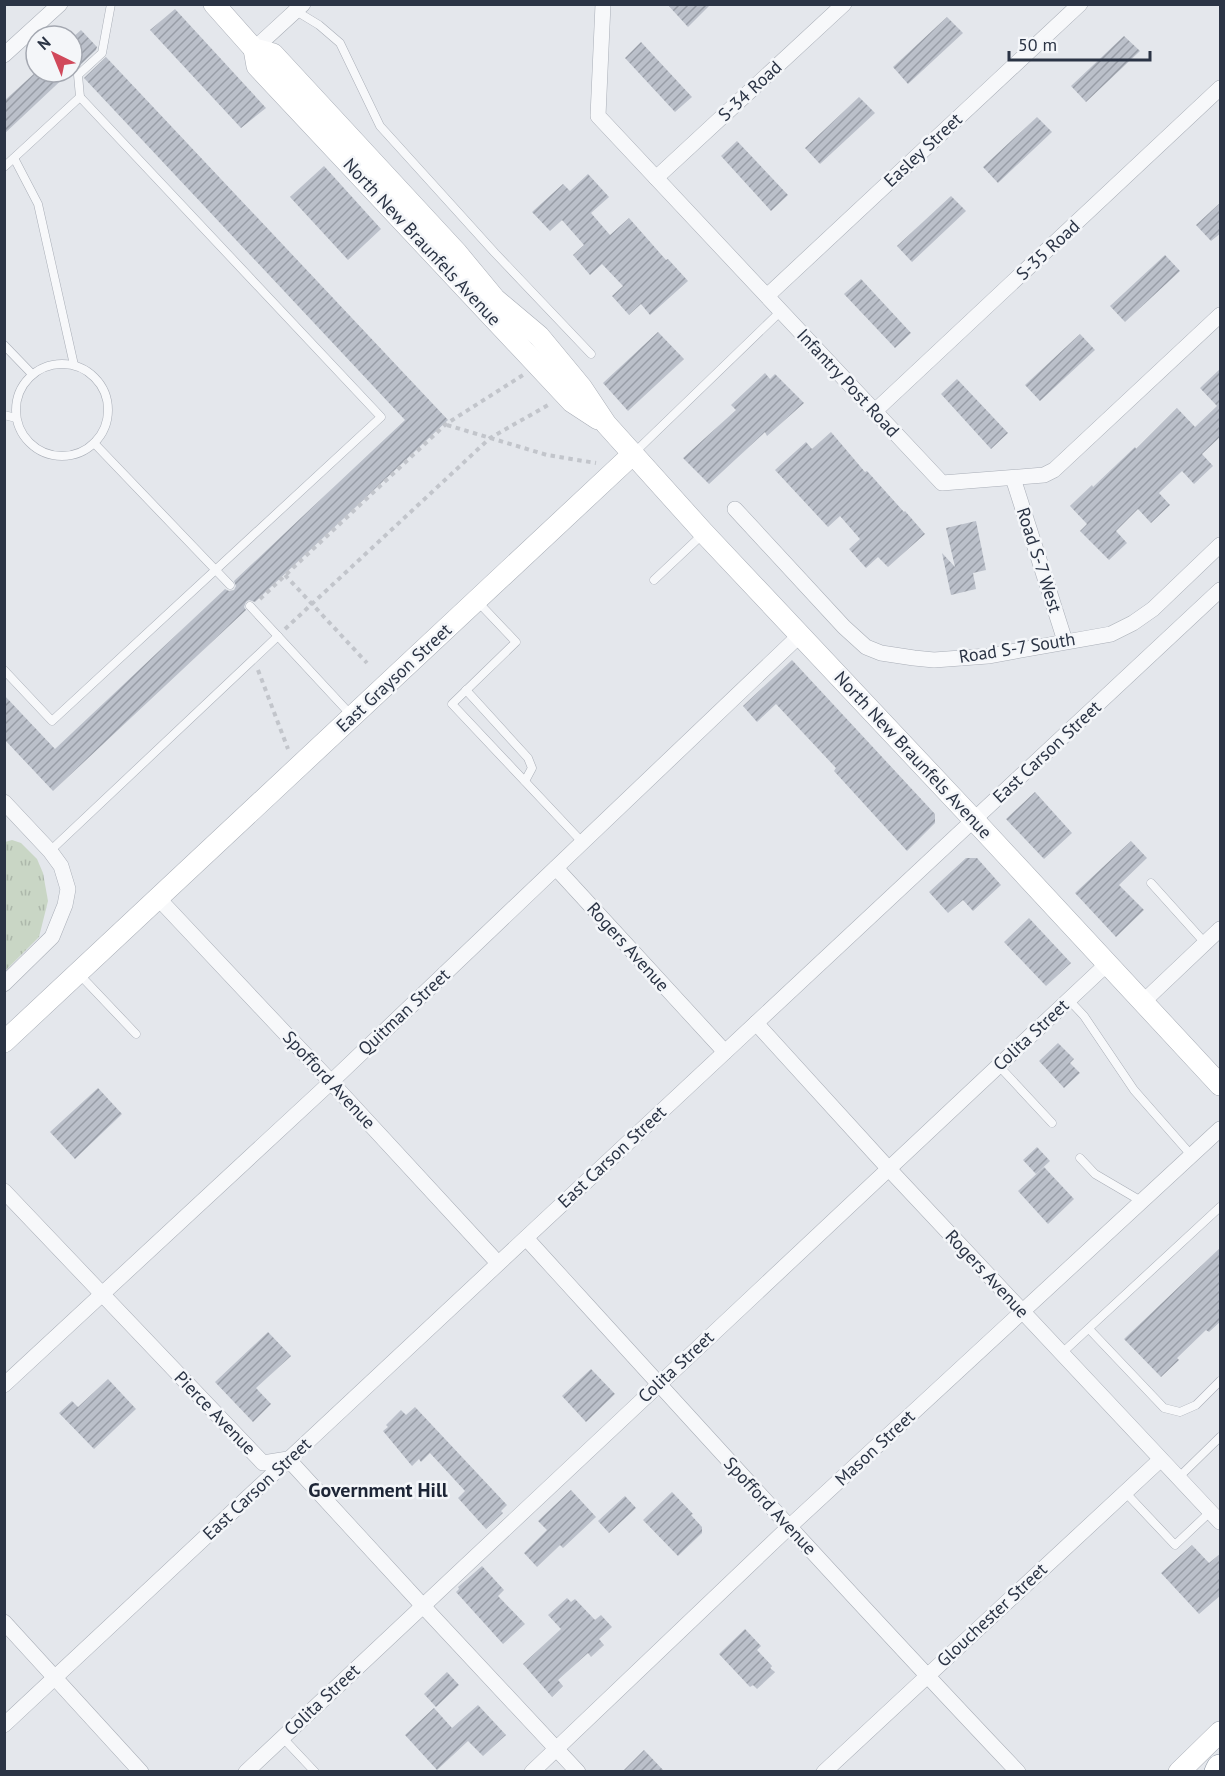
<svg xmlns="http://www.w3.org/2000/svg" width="1225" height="1776" viewBox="0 0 1225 1776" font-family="'PT Sans',sans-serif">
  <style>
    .grass { fill: url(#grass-tufts) }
    .building { fill: url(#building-hatch) }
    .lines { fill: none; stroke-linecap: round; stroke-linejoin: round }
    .lane-casing { stroke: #a9aeb7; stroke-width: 9 }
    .street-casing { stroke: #a9aeb7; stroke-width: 16 }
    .secondary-casing { stroke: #a9aeb7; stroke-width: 22 }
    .highway-casing { stroke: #8b94a3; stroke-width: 28 }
    .path { stroke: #c2c5cb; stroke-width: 4; stroke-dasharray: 4.5 4.5; stroke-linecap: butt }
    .lane { stroke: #f7f8fa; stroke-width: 8 }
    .street { stroke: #f7f8fa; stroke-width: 15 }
    .secondary { stroke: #fff; stroke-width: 21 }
    .highway { stroke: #fff; stroke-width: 27 }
    .labels { text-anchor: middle; stroke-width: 5; stroke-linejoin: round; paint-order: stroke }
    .street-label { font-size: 18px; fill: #2b3445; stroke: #f4f6f9 }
    .neighbourhood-label { font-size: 20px; font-weight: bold; fill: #1d2536; stroke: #f4f6f9 }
  </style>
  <defs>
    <pattern id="grass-tufts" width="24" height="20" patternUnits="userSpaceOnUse" patternTransform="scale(1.5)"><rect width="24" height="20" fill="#c9d6c5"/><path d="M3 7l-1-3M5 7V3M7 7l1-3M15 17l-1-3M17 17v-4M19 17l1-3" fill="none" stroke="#adb8ab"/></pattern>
    <pattern id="building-hatch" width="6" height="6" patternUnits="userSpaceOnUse" patternTransform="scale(1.5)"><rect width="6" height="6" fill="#bbc0ca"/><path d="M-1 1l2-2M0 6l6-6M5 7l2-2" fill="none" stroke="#989da6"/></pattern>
  </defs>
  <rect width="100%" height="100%" fill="#e4e7ec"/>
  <polygon class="grass" points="12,840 21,843 37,859 43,873 48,901 39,937 5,971 5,842"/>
  <g class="building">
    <polygon points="667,4 711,4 688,27"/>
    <polygon points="175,9 266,108 241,128 150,30"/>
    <polygon points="947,17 963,33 908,84 893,67"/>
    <polygon points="81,30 97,47 96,50 76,69 72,65 72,38"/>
    <polygon points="1124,36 1140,51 1086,102 1071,86"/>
    <polygon points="641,42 692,97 675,112 625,58"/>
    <polygon points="106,57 448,420 255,602 249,600 246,602 244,607 246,610 53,791 4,739 4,695 55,749 225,589 229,591 234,590 236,586 234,581 405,420 84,78"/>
    <polygon points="36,72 70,72 4,134 4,101"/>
    <polygon points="859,97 875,113 820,164 805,148"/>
    <polygon points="1037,117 1052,132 998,183 983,167"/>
    <polygon points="737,141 788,195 771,211 721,156"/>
    <polygon points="324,166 381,229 348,260 290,197"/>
    <polygon points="588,174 609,197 591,213 610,235 629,218 666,260 668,259 688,281 650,315 641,304 629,315 612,296 623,286 602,264 590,275 573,255 584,245 562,220 550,231 532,212 563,184 570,191"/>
    <polygon points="951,196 966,211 912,262 897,246"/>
    <polygon points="1221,202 1221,233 1211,241 1196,225"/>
    <polygon points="1165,255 1180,271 1125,322 1110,306"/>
    <polygon points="861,279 911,333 895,348 844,294"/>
    <polygon points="658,332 684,359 628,411 603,383"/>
    <polygon points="1080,334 1095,350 1040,401 1025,385"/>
    <polygon points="1221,368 1221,436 1202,454 1213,466 1194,484 1182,471 1159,493 1170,505 1151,523 1138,509 1116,531 1127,543 1109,560 1080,531 1087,524 1070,506 1092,485 1093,487 1135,447 1136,449 1177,408 1195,427 1217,406 1200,388"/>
    <polygon points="765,373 770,379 775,374 804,403 767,436 765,432 709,484 683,458 736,410 731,405"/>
    <polygon points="957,379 1008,433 991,449 941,394"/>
    <polygon points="831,432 865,472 867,471 904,512 905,511 925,534 888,567 878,557 866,568 849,549 860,539 840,516 828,527 775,470 806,442 812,449"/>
    <polygon points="976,521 986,570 973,573 976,589 951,595 942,553 955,567 946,528"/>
    <polygon points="792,660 935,814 935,823 907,851 834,771 836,768 776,704 757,722 743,706"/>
    <polygon points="1035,792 1072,833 1044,859 1006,819"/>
    <polygon points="1131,841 1147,858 1119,885 1144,910 1116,937 1075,893"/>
    <polygon points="966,858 977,858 1001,885 973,911 963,900 948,913 929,892"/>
    <polygon points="1029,918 1071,963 1046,986 1004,942"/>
    <polygon points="1058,1043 1074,1059 1070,1063 1080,1073 1064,1088 1039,1061"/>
    <polygon points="98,1088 122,1114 75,1159 50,1132"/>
    <polygon points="1037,1147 1050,1161 1036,1174 1023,1160"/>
    <polygon points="1044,1167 1074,1199 1048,1224 1018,1191"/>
    <polygon points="1221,1247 1221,1321 1209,1332 1206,1330 1177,1358 1179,1360 1161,1377 1124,1339"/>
    <polygon points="268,1332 291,1356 256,1388 271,1404 253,1422 215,1382"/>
    <polygon points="591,1369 615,1394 586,1422 562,1396"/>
    <polygon points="108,1379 136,1409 94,1449 59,1413 72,1401 78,1407"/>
    <polygon points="415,1407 507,1505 501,1511 503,1513 486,1529 458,1498 465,1491 430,1453 421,1462 419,1459 412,1466 383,1431 388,1427 386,1425 401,1410 406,1415"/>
    <polygon points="571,1490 596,1517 563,1548 560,1545 537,1567 524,1553 547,1530 538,1521"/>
    <polygon points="672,1492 693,1514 691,1515 702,1527 702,1533 678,1556 643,1520"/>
    <polygon points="625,1496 636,1508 609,1533 598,1521"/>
    <polygon points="1192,1545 1209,1563 1221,1553 1221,1595 1199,1614 1161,1573"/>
    <polygon points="482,1566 504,1590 498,1596 525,1624 503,1644 456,1592 459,1589 458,1587"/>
    <polygon points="567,1598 571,1602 575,1599 595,1620 601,1615 612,1627 599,1639 604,1645 591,1657 588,1653 558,1680 563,1686 552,1697 523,1664 561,1629 548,1615"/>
    <polygon points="745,1629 761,1646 757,1650 772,1666 770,1668 775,1672 757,1689 753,1685 750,1687 719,1654"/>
    <polygon points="447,1672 459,1685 436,1707 424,1694"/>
    <polygon points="478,1705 506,1735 483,1756 468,1741 437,1770 405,1735 434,1708 452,1728"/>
    <polygon points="644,1750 665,1772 622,1772"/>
  </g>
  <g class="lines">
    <g class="lane-casing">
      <g id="lane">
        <polyline points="296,11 319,25 340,43 380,126 495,253 591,354"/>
        <polyline points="80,97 78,75 102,53 111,4"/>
        <polyline points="14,158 38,204 74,365"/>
        <polyline points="4,167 80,97 381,417 52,721 4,670"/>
        <polyline points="4,345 32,374"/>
        <circle cx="62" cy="410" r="46"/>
        <polyline points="4,415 16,418"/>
        <polyline points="94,443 230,585"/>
        <polyline points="634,453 781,311"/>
        <polyline points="654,580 703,534"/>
        <polyline points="478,602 516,642 452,704 583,843"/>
        <polyline points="250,606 352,716"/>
        <polyline points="466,690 528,758 532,768 525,781"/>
        <polyline points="50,851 278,636"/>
        <polyline points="1151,883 1205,943"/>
        <polyline points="79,974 136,1034"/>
        <polyline points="1069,1000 1084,1016 1134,1090 1192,1156"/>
        <polyline points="998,1065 1052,1123"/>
        <polyline points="1080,1158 1095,1174 1141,1201"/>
        <polyline points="1089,1329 1164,1408 1180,1412 1196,1405 1220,1381"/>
        <polyline points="1062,1353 1220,1207"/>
        <polyline points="1178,1478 1220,1437"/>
        <polyline points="1125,1492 1175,1545 1210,1512"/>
        <polyline points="282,1737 315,1772"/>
      </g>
    </g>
    <g class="street-casing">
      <g id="street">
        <polyline points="603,4 598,116 942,483 1044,475 1054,470 1220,315"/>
        <polyline points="254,49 303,4"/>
        <polyline points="4,55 60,4"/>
        <polyline points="656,178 844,4"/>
        <polyline points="767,296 1080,4"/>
        <polyline points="875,411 1220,88"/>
        <polyline points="1013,478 1065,641"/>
        <polyline points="735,509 844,627 866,647 881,653 914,658 934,660 988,656 1111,634 1133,623 1153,609 1220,545"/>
        <polyline points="4,802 50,851 61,866 68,889 65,905 52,937 4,984"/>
        <polyline points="556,868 725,1052"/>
        <polyline points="158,898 331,1082 498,1263"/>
        <polyline points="1144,1001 1220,929"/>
        <polyline points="756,1023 888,1168 1220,1522"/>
        <polyline points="4,1191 263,1463 288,1459 423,1606 578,1772"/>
        <path d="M526,1238C689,1417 851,1596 1018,1772"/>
        <polyline points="4,1385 331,1082 800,635"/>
        <polyline points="4,1622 141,1772"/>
        <polyline points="4,1725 1220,590"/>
        <polyline points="246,1772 1108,963"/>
        <polyline points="532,1772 789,1527 1220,1129"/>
        <polyline points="824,1772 1160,1460"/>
      </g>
    </g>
    <g class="secondary-casing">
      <g id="secondary">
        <polyline points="214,4 254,49 273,54 457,253 495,299 539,336 582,388 606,424 704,533 974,820 1220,1085"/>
        <polyline points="254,49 257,66 572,402 598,419"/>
        <polyline points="4,1042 633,454"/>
        <polyline points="1179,1772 1220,1732"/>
      </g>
    </g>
    <g class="highway-casing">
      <polyline id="highway" points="1218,1772 1220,1768"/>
    </g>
    <g class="path">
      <polyline points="447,425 547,455 596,463"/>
      <polyline points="285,575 367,663"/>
      <polyline points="260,599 446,424 523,375"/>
      <polyline points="285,629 490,438 550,404"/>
      <polyline points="258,670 288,749"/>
    </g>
    <use href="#lane" class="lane"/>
    <use href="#street" class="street"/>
    <use href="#secondary" class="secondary"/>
    <use href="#highway" class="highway"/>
  </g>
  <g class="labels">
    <g class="street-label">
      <text transform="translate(750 91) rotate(-43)" y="6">S-34 Road</text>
      <text transform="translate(923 150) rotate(-43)" y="6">Easley Street</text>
      <text transform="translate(422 242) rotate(47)" y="6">North New Braunfels Avenue</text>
      <text transform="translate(1048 250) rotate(-43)" y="6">S-35 Road</text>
      <text transform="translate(848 383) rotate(47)" y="6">Infantry Post Road</text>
      <text transform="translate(1039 560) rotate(72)" y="6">Road S-7 West</text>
      <text transform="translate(1017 648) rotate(-9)" y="6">Road S-7 South</text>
      <text transform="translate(394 678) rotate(-43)" y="6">East Grayson Street</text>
      <text transform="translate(1047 752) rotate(-43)" y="6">East Carson Street</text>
      <text transform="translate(913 755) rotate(47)" y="6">North New Braunfels Avenue</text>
      <text transform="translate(628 947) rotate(48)" y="6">Rogers Avenue</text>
      <text transform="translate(404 1012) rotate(-43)" y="6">Quitman Street</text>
      <text transform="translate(1031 1035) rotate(-43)" y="6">Colita Street</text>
      <text transform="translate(329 1080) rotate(47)" y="6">Spofford Avenue</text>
      <text transform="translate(612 1157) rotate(-43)" y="6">East Carson Street</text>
      <text transform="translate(987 1274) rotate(47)" y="6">Rogers Avenue</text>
      <text transform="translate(676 1367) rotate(-43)" y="6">Colita Street</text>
      <text transform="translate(215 1413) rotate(46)" y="6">Pierce Avenue</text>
      <text transform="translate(875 1448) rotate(-43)" y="6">Mason Street</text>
      <text transform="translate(257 1489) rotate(-43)" y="6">East Carson Street</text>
      <text transform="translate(770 1506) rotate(47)" y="6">Spofford Avenue</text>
      <text transform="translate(992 1615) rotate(-43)" y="6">Glouchester Street</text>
      <text transform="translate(322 1700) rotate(-43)" y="6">Colita Street</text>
    </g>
    <g class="neighbourhood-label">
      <text x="378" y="1497">Government Hill</text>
    </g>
  </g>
  <rect width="1225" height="1776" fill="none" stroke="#2b3445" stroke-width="12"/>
  <g transform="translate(54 54) rotate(317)"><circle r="28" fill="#f4f6f9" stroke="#a4a8b1" stroke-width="1.5"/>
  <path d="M0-4.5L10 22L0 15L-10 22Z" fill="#d1495b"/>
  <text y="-9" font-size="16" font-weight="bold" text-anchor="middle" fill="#2b3445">N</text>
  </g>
  <path d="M1009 51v9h141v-9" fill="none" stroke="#2b3445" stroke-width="3"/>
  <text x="1018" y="51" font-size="18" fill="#2b3445" stroke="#f4f6f9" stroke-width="4.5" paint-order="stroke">50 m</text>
</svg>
